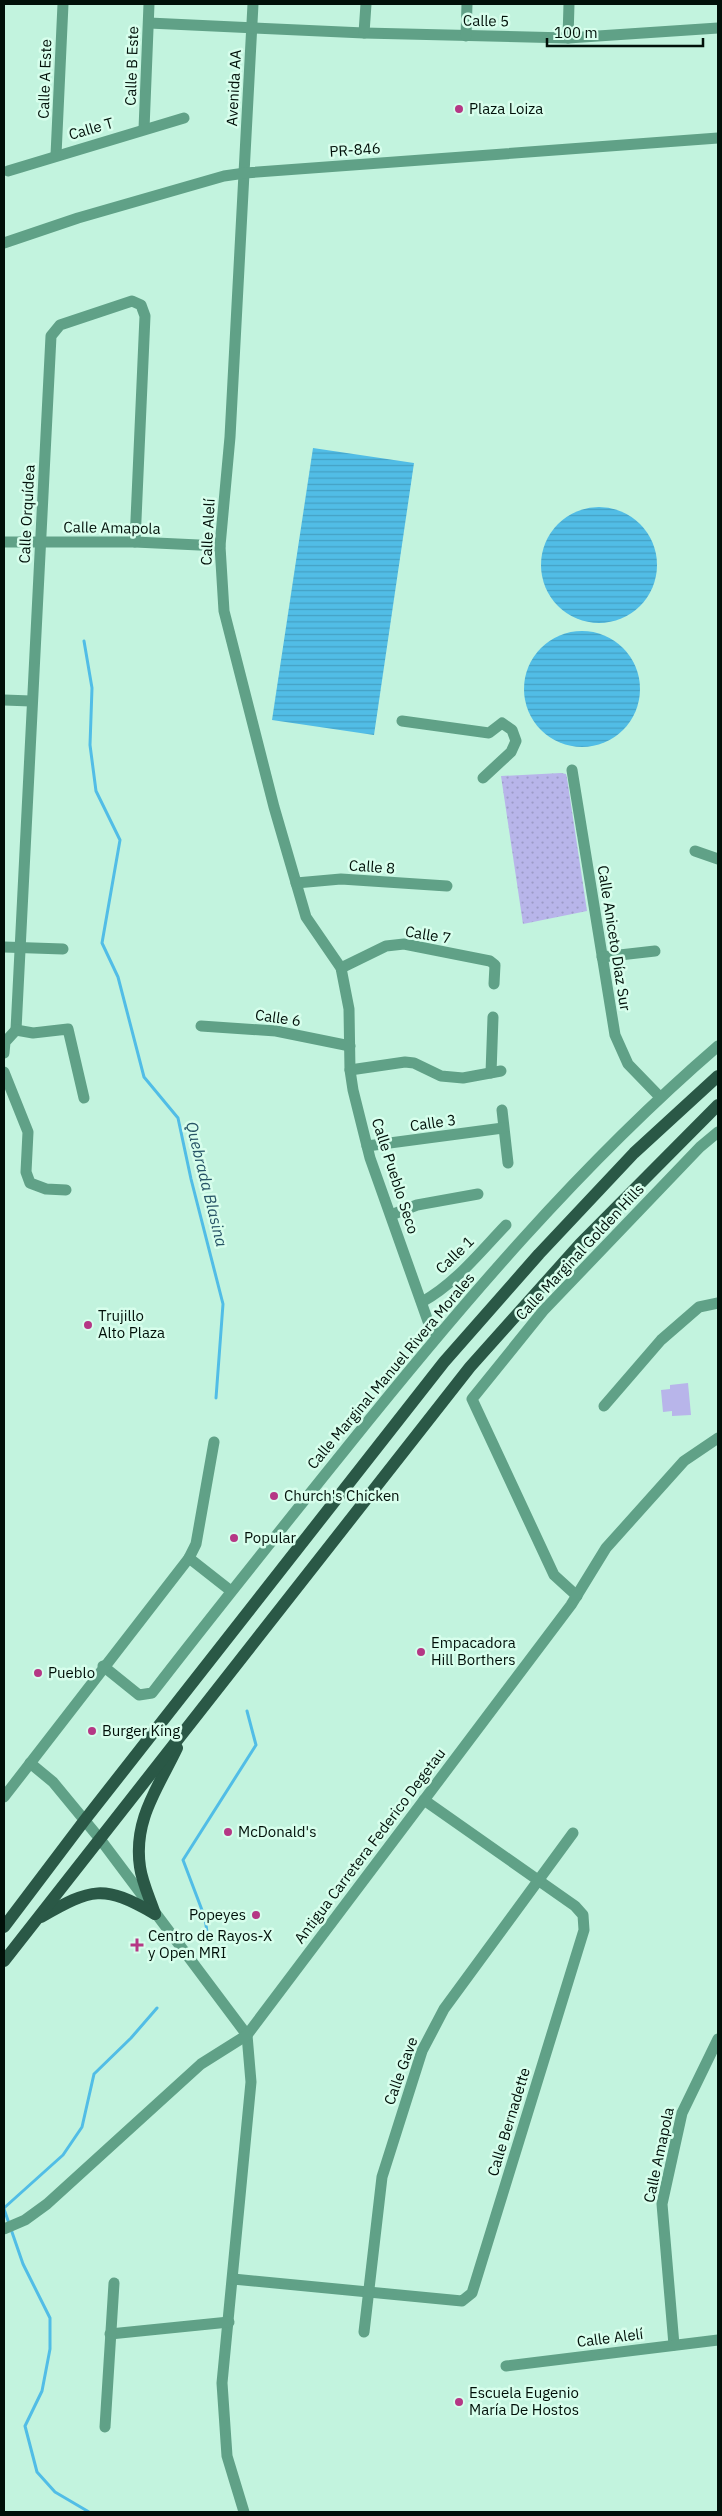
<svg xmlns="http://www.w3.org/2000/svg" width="722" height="2516" viewBox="0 0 722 2516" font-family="'IBM Plex Sans',sans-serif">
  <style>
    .park { fill: url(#park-dots) }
    .pitch { fill: #b8b5ea }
    .water { fill: url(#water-rules) }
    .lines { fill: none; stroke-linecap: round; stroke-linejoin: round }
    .stream { stroke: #51bde6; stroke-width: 3 }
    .minor { stroke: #60a187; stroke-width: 11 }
    .major { stroke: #2a5846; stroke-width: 12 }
    .poi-dot { fill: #b53785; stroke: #d7feec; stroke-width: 2 }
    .labels { text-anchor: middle; stroke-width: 5; stroke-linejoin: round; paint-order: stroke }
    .street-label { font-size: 15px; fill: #011009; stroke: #d7feec }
    .poi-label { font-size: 15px; fill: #011009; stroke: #d7feec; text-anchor: start }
    .water-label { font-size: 16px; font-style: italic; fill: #275466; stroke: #d7feec }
  </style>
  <defs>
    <pattern id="park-dots" width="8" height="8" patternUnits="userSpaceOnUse" patternTransform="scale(1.25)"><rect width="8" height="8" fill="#b8b5ea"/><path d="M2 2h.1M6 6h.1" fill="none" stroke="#9c9bc7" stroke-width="1.8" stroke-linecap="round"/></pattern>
    <pattern id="water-rules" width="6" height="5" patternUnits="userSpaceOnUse" patternTransform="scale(1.25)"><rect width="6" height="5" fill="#51bde6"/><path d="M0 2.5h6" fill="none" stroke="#45a1c4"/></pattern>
  </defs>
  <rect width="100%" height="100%" fill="#c2f3de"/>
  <polygon class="park" points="561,773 566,774 567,778 587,911 523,924 501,776"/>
  <polygon class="pitch" points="688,1383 691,1415 672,1416 672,1411 663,1412 661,1390 670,1389 670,1385"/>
  <g class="water">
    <polygon points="313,448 414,463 374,735 272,720"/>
    <circle cx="599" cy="565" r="58"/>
    <circle cx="582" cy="689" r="58"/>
  </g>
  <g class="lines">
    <g class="stream">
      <polyline points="84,641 92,688 90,745 96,791 120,840 102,943 118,977 144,1077 178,1118 191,1179 223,1304 216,1398"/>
      <polyline points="208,1939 205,1918 183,1860 256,1745 247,1711"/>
      <polyline points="4,2208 63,2155 82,2127 94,2074 131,2038 157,2008"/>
      <polyline points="4,2209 23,2264 50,2318 50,2349 42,2391 25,2426 37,2472 55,2492 89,2512"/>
    </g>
    <g class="minor">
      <polyline points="253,4 230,437 220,546 224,611 274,807 306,917 341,968 349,1009 350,1070 353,1090 370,1158 430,1327 437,1335"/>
      <polyline points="149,23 364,33 568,38 718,28"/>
      <polyline points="364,33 366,4"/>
      <polyline points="466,36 467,4"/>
      <polyline points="568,38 569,4"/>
      <polyline points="144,129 149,4"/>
      <polyline points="56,155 63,4"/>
      <polyline points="8,171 184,118"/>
      <polyline points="4,243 78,218 224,176 245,173 718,138"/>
      <polyline points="4,542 135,542 220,546"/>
      <polyline points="4,700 31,701"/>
      <polyline points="402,721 489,733 502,723 512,730 516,741 511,752 483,778"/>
      <polyline points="572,770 615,1035 628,1064 659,1096"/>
      <polyline points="695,851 718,859"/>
      <polyline points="296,883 341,879 447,886"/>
      <polyline points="4,947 63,949"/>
      <polyline points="602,957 655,951"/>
      <polyline points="341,968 386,946 404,944 490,961 495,965 494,984"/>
      <polyline points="201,1026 276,1031 350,1046"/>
      <polyline points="16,1030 51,336 60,325 132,301 141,305 145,316 135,542"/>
      <polyline points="16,1030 33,1033 68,1029 84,1098"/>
      <polyline points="4,1053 5,1042 16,1030"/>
      <polyline points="350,1070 405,1062 414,1063 441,1076 463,1078 501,1071"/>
      <polyline points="4,1072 28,1132 26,1172 30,1183 46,1189 66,1190"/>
      <polyline points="491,1073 493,1017"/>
      <polyline points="502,1110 508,1163"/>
      <polyline points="367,1146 503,1128"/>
      <polyline points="391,1215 417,1205 478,1194"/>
      <path d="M422,1302C455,1284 480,1252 506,1225"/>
      <polyline points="604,1406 661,1340 699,1307 718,1303"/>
      <polyline points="189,1558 231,1591"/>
      <polyline points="577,1596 554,1575 472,1399 543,1311 700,1147 718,1132"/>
      <path d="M103,1666L139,1695L152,1693C216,1610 282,1528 348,1446C462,1304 580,1165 718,1046"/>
      <polyline points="30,1763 53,1782 100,1839 247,2035 251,2082 222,2383 227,2456 244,2512"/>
      <polyline points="4,1797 189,1558 196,1544 214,1442"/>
      <polyline points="4,2229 25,2220 47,2204 201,2064 247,2035 571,1605 606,1548 684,1461 718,1438"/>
      <polyline points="233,2279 462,2301 472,2293 584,1930 583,1915 575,1906 424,1800"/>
      <polyline points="364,2332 382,2177 422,2051 444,2009 573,1833"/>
      <polyline points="110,2334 229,2322"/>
      <polyline points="674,2345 662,2204 682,2113 718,2039"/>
      <polyline points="506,2366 718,2340"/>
      <polyline points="105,2427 114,2283"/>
    </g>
    <g class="major">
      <path d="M155,1914C150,1899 142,1882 140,1867C133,1820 158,1788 177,1748"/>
      <path d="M41,1917C92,1888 103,1884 155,1914"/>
      <polyline points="4,1927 84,1821 444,1362 539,1254 634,1153 718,1076"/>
      <polyline points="4,1961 470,1367 580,1244 718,1105"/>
    </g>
  </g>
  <g class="poi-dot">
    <circle cx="459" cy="109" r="5"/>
    <circle cx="88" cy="1325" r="5"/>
    <circle cx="274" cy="1496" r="5"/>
    <circle cx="234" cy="1538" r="5"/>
    <circle cx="421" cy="1652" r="5"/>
    <circle cx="38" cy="1673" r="5"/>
    <circle cx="92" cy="1731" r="5"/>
    <circle cx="228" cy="1832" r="5"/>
    <circle cx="256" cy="1915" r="5"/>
    <path d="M134.5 1937.5h5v5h5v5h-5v5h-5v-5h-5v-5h5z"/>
    <circle cx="459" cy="2402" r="5"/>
  </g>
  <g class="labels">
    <g class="street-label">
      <text transform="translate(486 21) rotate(1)" y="5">Calle 5</text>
      <text transform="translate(132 66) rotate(-88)" y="5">Calle B Este</text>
      <text transform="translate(45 79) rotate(-88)" y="5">Calle A Este</text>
      <text transform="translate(234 88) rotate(-87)" y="5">Avenida AA</text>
      <text transform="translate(91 129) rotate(-16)" y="5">Calle T</text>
      <text transform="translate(355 150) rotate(-4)" y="5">PR-846</text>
      <text transform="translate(27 514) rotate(-87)" y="5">Calle Orquídea</text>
      <text transform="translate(112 528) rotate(1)" y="5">Calle Amapola</text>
      <text transform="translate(208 532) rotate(-87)" y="5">Calle Alelí</text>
      <text transform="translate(372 867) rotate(4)" y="5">Calle 8</text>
      <text transform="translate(428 935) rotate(9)" y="5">Calle 7</text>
      <text transform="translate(614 938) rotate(81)" y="5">Calle Aniceto Díaz Sur</text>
      <text transform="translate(278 1018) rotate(8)" y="5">Calle 6</text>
      <text transform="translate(433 1123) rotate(-8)" y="5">Calle 3</text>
      <text transform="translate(395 1176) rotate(72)" y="5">Calle Pueblo Seco</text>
      <text transform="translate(580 1252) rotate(-47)" y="5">Calle Marginal Golden Hills</text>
      <text transform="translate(455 1255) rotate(-44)" y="5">Calle 1</text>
      <text transform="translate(391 1371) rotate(-50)" y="5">Calle Marginal Manuel Rivera Morales</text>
      <text transform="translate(370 1846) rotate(-53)" y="5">Antigua Carretera Federico Degetau</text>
      <text transform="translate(401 2071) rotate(-70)" y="5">Calle Gave</text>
      <text transform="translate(509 2122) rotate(-73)" y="5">Calle Bernadette</text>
      <text transform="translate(659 2155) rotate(-78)" y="5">Calle Amapola</text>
      <text transform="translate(610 2338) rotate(-7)" y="5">Calle Alelí</text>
    </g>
    <g class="poi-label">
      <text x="469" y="114">Plaza Loiza</text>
      <text x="98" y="1321">Trujillo<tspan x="98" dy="17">Alto Plaza</tspan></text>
      <text x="284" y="1501">Church's Chicken</text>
      <text x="244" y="1543">Popular</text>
      <text x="431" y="1648">Empacadora<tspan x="431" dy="17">Hill Borthers</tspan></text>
      <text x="48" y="1678">Pueblo</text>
      <text x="102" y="1736">Burger King</text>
      <text x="238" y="1837">McDonald's</text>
      <text x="246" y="1920" text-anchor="end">Popeyes</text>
      <text x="148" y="1941">Centro de Rayos-X<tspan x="148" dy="17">y Open MRI</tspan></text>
      <text x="469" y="2398">Escuela Eugenio<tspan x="469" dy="17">María De Hostos</tspan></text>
    </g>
    <g class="water-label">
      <text transform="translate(207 1184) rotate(76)" y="6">Quebrada Blasina</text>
    </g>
  </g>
  <rect width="722" height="2516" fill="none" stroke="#011009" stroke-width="10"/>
  <path d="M547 38v8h156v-8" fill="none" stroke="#011009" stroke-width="2.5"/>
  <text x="554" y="38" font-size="15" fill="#011009" stroke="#d7feec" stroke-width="4" paint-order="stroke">100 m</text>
</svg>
